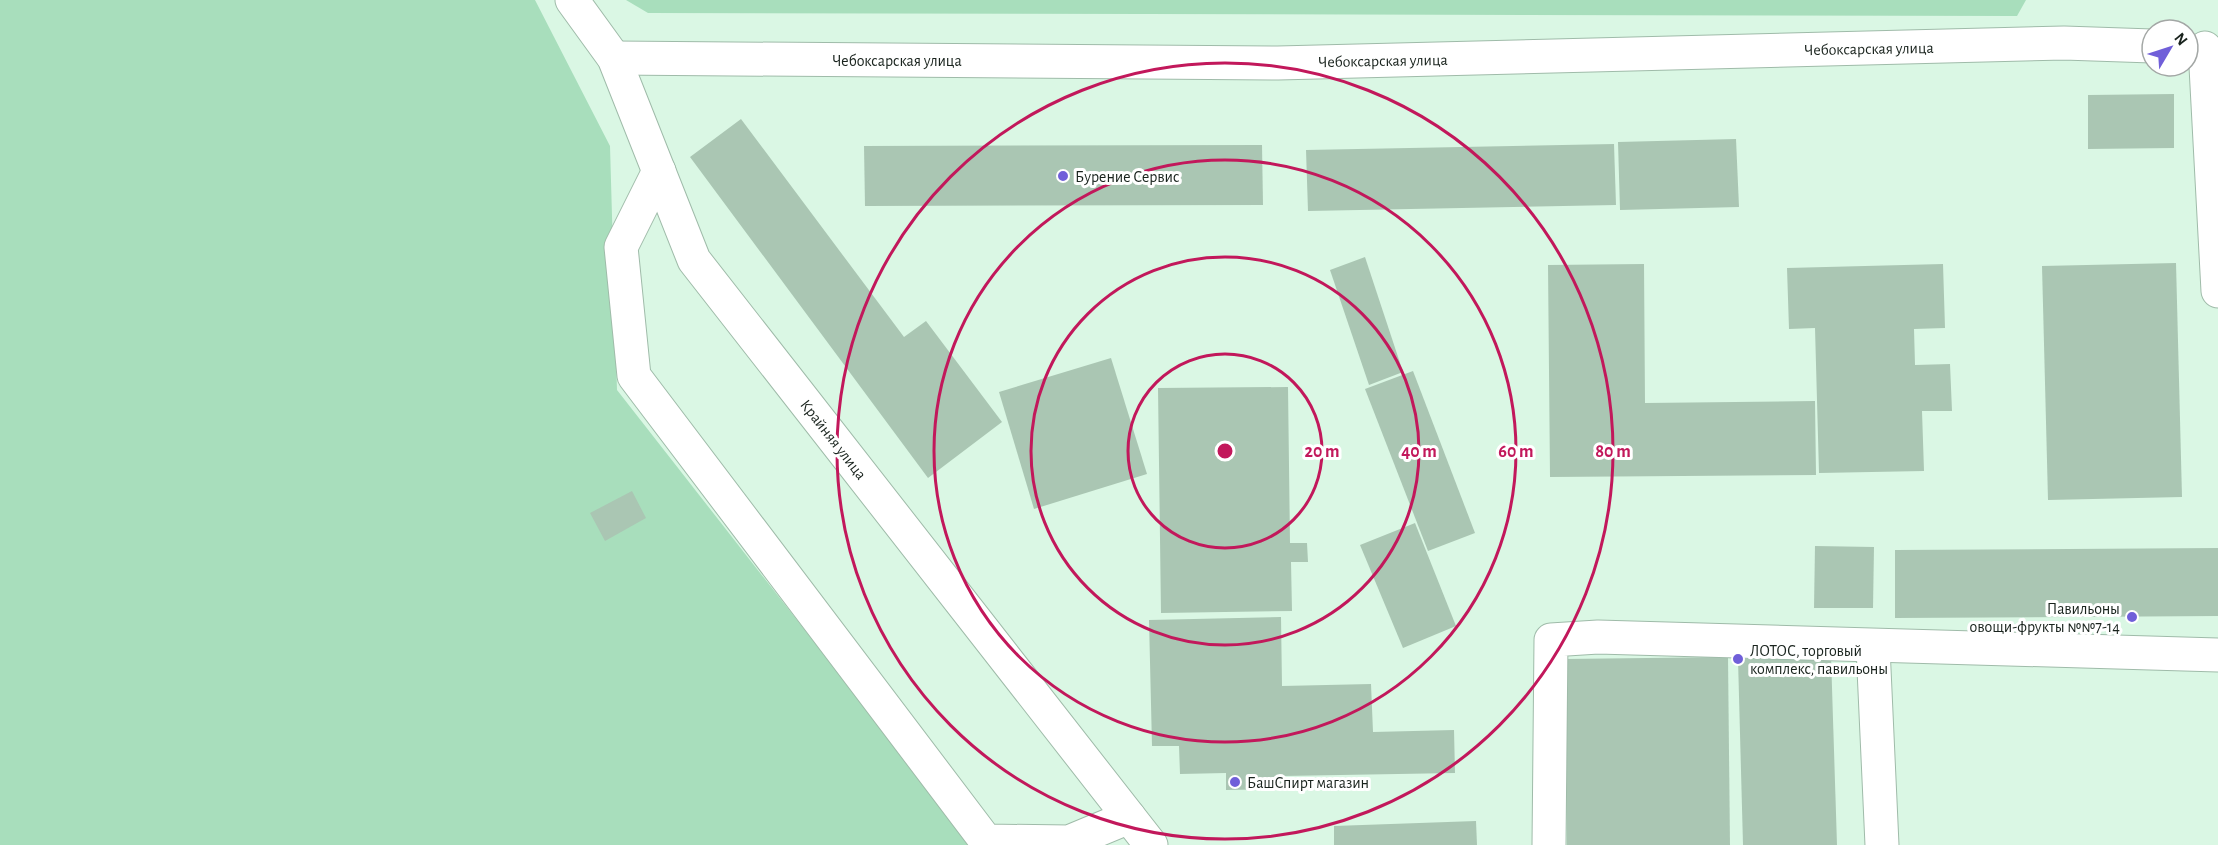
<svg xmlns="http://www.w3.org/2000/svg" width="2218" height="845" viewBox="0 0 2218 845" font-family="'Alegreya Sans',sans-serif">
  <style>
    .green { fill: #a8debc }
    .building { fill: #aac6b3 }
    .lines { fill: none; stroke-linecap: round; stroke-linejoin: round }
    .minor-casing { stroke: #9fbba9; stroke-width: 35 }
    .minor { stroke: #fff; stroke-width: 33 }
    .ring { fill: none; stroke: #c2185b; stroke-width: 3 }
    .poi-dot { fill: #705fd9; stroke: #fff; stroke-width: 2 }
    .labels { text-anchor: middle; stroke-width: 6; stroke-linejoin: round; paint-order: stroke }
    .street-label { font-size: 16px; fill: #19231d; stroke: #fff }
    .poi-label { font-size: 16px; fill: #19231d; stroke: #fff; text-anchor: start }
    .centre { fill: #c2185b; stroke: #fff; stroke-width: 3 }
    .ring-label { font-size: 18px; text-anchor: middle; font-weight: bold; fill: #c2185b; stroke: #fff; stroke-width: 6; stroke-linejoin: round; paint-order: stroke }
  </style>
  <rect width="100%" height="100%" fill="#daf7e4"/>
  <g class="green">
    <polygon points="0,0 535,0 610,146 617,390 951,817 980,845 0,845"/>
    <polygon points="626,0 2026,0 2017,16 648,13"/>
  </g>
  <g class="building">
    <polygon points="2174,94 2174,148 2088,149 2088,95"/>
    <polygon points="741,119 904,337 926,321 1002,422 928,478 690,157"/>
    <polygon points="1736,139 1739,207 1620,210 1618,142"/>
    <polygon points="1614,144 1616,205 1308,211 1306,150"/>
    <polygon points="1262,145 1263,205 865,206 864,146"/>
    <polygon points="1365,257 1403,372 1369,385 1330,270"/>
    <polygon points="2176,263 2182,497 2048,500 2042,266"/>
    <polygon points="1644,264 1645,403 1815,401 1816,475 1550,477 1548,265"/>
    <polygon points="1943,264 1945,328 1914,329 1915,365 1950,364 1952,411 1922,411 1924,471 1819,473 1815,328 1789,329 1787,268"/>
    <polygon points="1111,358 1147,474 1034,509 999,392"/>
    <polygon points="1413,371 1475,533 1428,551 1365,389"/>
    <polygon points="1288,387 1290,543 1307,543 1308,562 1291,562 1292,611 1161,613 1158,388"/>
    <polygon points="632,491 646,518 605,541 590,513"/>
    <polygon points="1415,523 1456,626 1403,648 1360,545"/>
    <polygon points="1815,546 1874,547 1873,608 1814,608"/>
    <polygon points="2218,548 2218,616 1895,618 1895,550"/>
    <polygon points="1281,617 1282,686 1371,684 1373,732 1454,730 1455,773 1283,776 1283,789 1226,790 1226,773 1180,774 1179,746 1152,746 1149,620"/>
    <polygon points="1831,656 1837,845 1743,845 1738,659"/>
    <polygon points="1728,657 1730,845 1567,845 1565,659"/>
    <polygon points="1476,821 1477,845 1334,845 1334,826"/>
  </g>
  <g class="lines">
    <g class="minor-casing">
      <g id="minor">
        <polyline points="572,0 614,58 694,260 1151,845"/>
        <polyline points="2205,48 2218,291"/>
        <polyline points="614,58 1278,63 2064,43 2152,46"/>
        <polyline points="659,171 621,247 634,376 986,841 1069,842 1129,817"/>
        <polyline points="1873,647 1882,845"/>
        <polyline points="1549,845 1551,640 1598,637 2218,655"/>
      </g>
    </g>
    <use href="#minor" class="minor"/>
  </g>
  <g class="ring">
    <circle cx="1225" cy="451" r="97"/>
    <circle cx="1225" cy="451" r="194"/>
    <circle cx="1225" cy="451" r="291"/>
    <circle cx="1225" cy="451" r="388"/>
  </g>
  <g class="poi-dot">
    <circle cx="1063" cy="176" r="6"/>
    <circle cx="2132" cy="617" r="6"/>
    <circle cx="1738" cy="659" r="6"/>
    <circle cx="1235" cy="782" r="6"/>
  </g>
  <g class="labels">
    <g class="street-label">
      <text transform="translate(1869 48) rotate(-1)" y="6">Чебоксарская улица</text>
      <text x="897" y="66">Чебоксарская улица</text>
      <text transform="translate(1383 60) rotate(-1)" y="6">Чебоксарская улица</text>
      <text transform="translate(834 439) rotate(52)" y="6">Крайняя улица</text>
    </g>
    <g class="poi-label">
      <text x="1075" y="182">Бурение Сервис</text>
      <text x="2120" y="614" text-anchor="end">Павильоны<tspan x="2120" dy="18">овощи-фрукты №№7-14</tspan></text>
      <text x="1750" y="656">ЛОТОС, торговый<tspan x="1750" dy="18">комплекс, павильоны</tspan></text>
      <text x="1247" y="788">БашСпирт магазин</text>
    </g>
  </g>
  <circle cx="1225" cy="451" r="9" class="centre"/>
  <g class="ring-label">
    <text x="1322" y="457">20 m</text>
    <text x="1419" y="457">40 m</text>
    <text x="1516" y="457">60 m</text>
    <text x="1613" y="457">80 m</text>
  </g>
  <g transform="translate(2170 48) rotate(51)"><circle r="28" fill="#ffffff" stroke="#a3a7a5" stroke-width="1.5"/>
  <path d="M0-4.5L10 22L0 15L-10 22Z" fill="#705fd9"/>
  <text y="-9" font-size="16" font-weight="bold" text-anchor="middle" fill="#19231d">N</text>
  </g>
</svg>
